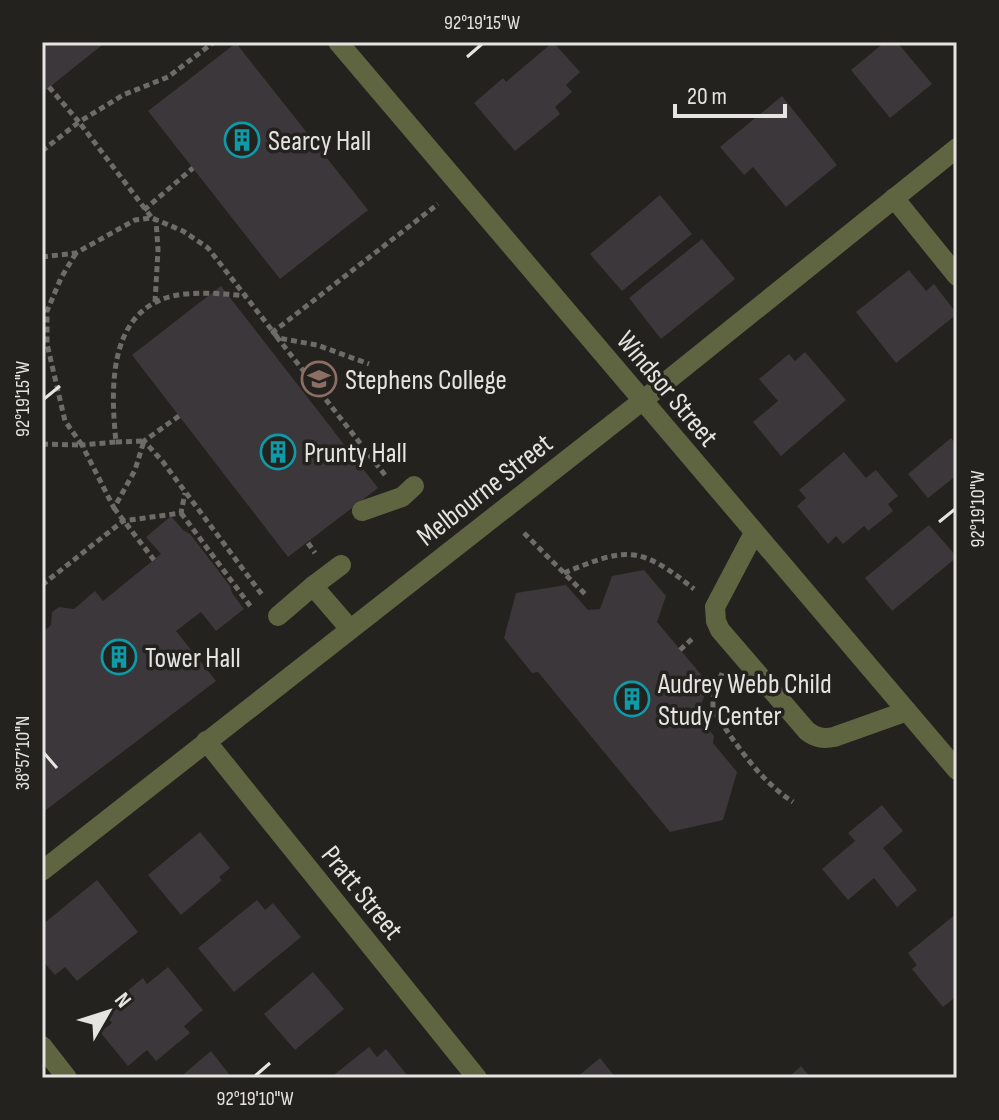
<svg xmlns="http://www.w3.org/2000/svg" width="999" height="1120" viewBox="0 0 999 1120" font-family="'Sofia Sans Condensed',sans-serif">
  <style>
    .building { fill: #3b373a }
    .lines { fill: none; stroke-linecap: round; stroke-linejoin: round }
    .path { stroke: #6e6c68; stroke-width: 5; stroke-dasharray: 6 4; stroke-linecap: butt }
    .minor { stroke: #5e6540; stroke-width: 20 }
    .ticks { fill: none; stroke: #e5e4e1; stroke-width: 3 }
    .labels { text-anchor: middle; stroke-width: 7; stroke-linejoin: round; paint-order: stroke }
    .poi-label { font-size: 28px; fill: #e5e4e1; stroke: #24221e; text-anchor: start }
    .street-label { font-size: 28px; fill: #e5e4e1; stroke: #24221e }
    .neatline { fill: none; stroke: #e5e4e1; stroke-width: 3 }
    .ticks-label { font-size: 20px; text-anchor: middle; fill: #e5e4e1 }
  </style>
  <rect width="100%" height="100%" fill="#24221e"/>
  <g class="building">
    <polygon points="42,42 106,42 42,93"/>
    <polygon points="553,42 580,72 566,85 572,92 555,107 560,114 515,151 474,103 503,78 506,82"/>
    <polygon points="885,42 897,42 932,84 890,118 851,70"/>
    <polygon points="236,43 368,210 280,279 148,111"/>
    <polygon points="782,96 837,165 786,207 753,167 744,175 720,147"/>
    <polygon points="660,195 692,234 622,291 590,254"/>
    <polygon points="702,239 735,279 661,339 629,298"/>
    <polygon points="909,270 926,291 934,284 957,314 896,363 856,312"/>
    <polygon points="221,286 378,488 288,557 132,355"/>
    <polygon points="805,352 846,400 781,456 753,422 778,401 759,379 789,354 795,361"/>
    <polygon points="951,438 957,445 957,475 928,498 908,474"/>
    <polygon points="844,452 866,478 876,470 898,496 888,504 893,511 868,531 864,526 843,544 836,536 828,544 797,506 806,498 799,490"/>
    <polygon points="171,516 183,530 190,534 230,586 232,593 244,609 216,631 201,612 176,631 216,681 42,813 42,633 51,625 52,612 59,607 74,609 95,591 103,601 161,554 146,537"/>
    <polygon points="929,525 957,557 892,611 865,578"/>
    <polygon points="644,570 666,596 657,622 709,684 697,715 714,736 713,743 737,772 723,820 670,832 538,672 532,673 504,638 516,593 566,585 588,610 600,609 612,576"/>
    <polygon points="882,805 903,831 883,848 917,890 897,907 874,878 848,900 822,869 855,841 848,833"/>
    <polygon points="200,832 230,868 219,877 222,880 181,915 148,875"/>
    <polygon points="97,880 138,932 77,981 65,967 55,975 42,960 42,925"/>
    <polygon points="257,900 265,910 273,903 301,937 234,992 198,948"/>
    <polygon points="957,913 957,996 943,1007 912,969 917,965 908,953"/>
    <polygon points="168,967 203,1010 184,1026 190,1033 156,1061 147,1050 128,1066 100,1032 112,1023 107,1017 126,1001 121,996 143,978 147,984"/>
    <polygon points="313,972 344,1009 295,1050 264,1014"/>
    <polygon points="369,1047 377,1057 386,1049 407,1075 403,1078 330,1078"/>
    <polygon points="211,1051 232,1078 179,1078"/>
    <polygon points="600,1058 616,1078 576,1078"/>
    <polygon points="801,1066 811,1078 788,1078"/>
  </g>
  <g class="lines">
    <g class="path">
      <polyline points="49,87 79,122 123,95 168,77 214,42"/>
      <polyline points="42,151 79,122 152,218"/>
      <polyline points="144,210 193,168"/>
      <polyline points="42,257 76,253 135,220 152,218 183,231 208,248 278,338 317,345 369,364"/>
      <polyline points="155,302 158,250 156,220"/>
      <polyline points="179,416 144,441 163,462 263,596"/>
      <path d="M116,442L144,441L135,470L114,508L82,445L116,442C110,384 108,302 185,294C206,292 227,294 247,296"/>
      <polyline points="42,444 82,445 65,421 47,344 47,311 61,278 76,253"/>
      <polyline points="385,475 273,332 438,204"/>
      <polyline points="114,508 154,560"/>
      <polyline points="181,513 251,607"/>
      <polyline points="524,533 585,594"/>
      <polyline points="308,543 315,553"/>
      <path d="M564,573C627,547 639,545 694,589"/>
      <polyline points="42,585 123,521 181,513 185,493"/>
      <polyline points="680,650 692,639"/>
      <path d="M722,673L713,699V710C735,743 759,780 793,802"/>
    </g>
    <g class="minor">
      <polyline points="338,42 957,770"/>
      <polyline points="894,198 957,276"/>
      <polyline points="362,511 402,497 414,486"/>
      <path d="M754,533L715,607L716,621L720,630L807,731C816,738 823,739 834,737L907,711"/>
      <polyline points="313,586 341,565"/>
      <polyline points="278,616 313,586 350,629"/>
      <polyline points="206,741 477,1078"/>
      <polyline points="42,871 642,401 957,148"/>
      <polyline points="42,1046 67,1078"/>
    </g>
  </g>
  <path class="ticks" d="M467,57L482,44M44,399L60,386M939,522L955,509M44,753L57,768M255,1076L270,1063"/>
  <defs>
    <g id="building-ring" transform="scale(1.8)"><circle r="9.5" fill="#24221e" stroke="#0f9aa8" stroke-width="1.5"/><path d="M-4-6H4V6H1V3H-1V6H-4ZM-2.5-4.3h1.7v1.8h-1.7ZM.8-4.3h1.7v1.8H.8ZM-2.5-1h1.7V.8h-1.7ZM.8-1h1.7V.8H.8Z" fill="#0f9aa8"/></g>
    <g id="university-ring" transform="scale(1.8)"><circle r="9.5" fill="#24221e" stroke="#8d6e63" stroke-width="1.5"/><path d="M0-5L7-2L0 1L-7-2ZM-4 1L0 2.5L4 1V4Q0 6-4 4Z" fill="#8d6e63"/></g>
  </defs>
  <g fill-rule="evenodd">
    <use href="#building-ring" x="242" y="140"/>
    <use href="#university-ring" x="319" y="379"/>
    <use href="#building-ring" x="278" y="452"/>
    <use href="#building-ring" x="119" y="657"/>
    <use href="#building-ring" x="632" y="699"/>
  </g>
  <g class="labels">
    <g class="poi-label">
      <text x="268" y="150">Searcy Hall</text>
      <text x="345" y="389">Stephens College</text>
      <text x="304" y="462">Prunty Hall</text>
      <text x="145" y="667">Tower Hall</text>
      <text x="658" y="693">Audrey Webb Child<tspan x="658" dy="32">Study Center</tspan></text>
    </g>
    <g class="street-label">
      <text transform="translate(668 388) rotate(50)" y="10">Windsor Street</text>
      <text transform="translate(484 489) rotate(-38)" y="10">Melbourne Street</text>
      <text transform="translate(363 892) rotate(51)" y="10">Pratt Street</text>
    </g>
  </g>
  <rect width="999" height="1120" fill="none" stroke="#24221e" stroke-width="88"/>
  <g transform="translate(108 1012) rotate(51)" stroke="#24221e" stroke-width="6" paint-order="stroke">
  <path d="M0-6L14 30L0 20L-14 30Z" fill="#e5e4e1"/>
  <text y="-12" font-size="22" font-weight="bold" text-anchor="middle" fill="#e5e4e1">N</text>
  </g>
  <path d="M675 104v12h110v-12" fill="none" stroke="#e5e4e1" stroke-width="4"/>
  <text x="687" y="104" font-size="24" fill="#e5e4e1" stroke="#24221e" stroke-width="6" paint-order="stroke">20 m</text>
  <rect x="44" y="44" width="911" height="1032" class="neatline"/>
  <g class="ticks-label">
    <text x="482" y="29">92°19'15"W</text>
    <text transform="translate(22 399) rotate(-90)" y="7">92°19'15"W</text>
    <text transform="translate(977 509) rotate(-90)" y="7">92°19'10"W</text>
    <text transform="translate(22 753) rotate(-90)" y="7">38°57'10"N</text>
    <text x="255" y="1105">92°19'10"W</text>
  </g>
</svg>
